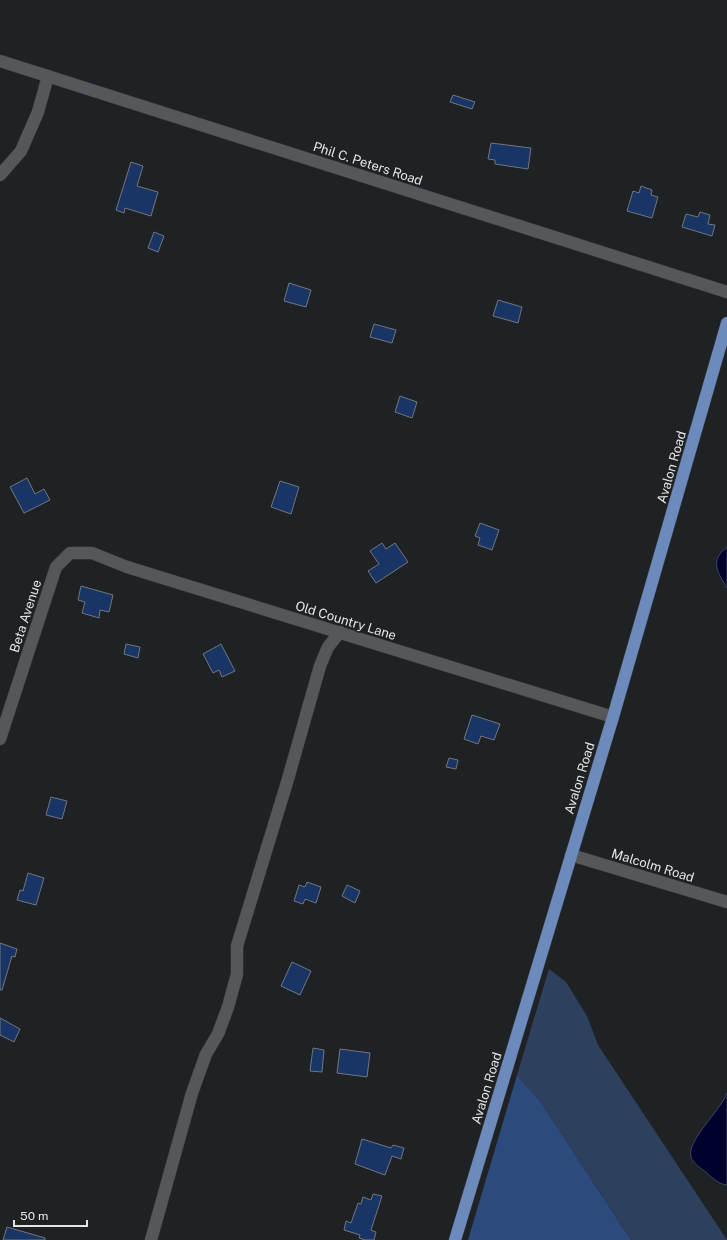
<svg xmlns="http://www.w3.org/2000/svg" width="727" height="1240" viewBox="0 0 727 1240" font-family="'Public Sans',sans-serif">
  <style>
    .green { fill: #2d405e }
    .forest { fill: #2c4a7c }
    .water { fill: #00012d; stroke: #444564 }
    .building { fill: #183565; stroke: #73767a }
    .lines { fill: none; stroke-linecap: round; stroke-linejoin: round }
    .minor-casing { stroke: #3d3f42; stroke-width: 13 }
    .major-casing { stroke: #3d3f42; stroke-width: 13 }
    .minor { stroke: #55575b; stroke-width: 12 }
    .major { stroke: #6c8abb; stroke-width: 12 }
    .labels { text-anchor: middle; stroke-width: 3; stroke-linejoin: round; paint-order: stroke }
    .street-label { font-size: 13px; fill: #e2e4e6; stroke: #1f2225 }
  </style>
  <rect width="100%" height="100%" fill="#1f2225"/>
  <polygon class="green" points="549,969 566,982 587,1016 598,1045 727,1240 631,1240 540,1101 517,1075"/>
  <polygon class="forest" points="517,1075 540,1101 631,1240 468,1240"/>
  <g class="water">
    <path d="M727,547V588C718,573 709,561 727,547Z"/>
    <path d="M727,1093V1185C717,1184 711,1176 703,1170C699,1167 693,1163 691,1157C686,1141 721,1110 727,1093Z"/>
  </g>
  <g class="building">
    <polygon points="453,95 475,102 472,109 450,102"/>
    <polygon points="491,143 531,148 528,169 495,164 495,160 488,159"/>
    <polygon points="131,162 143,166 137,186 158,192 151,216 125,208 124,213 116,210"/>
    <polygon points="641,186 652,190 651,195 658,197 652,218 627,211 633,191 639,193"/>
    <polygon points="700,212 710,215 708,224 715,225 712,236 682,227 686,214 698,217"/>
    <polygon points="154,232 164,236 158,252 148,248"/>
    <polygon points="289,283 311,290 306,307 284,301"/>
    <polygon points="498,300 522,307 518,323 493,316"/>
    <polygon points="374,324 396,330 392,343 370,337"/>
    <polygon points="400,396 417,402 412,418 395,412"/>
    <polygon points="27,478 35,494 44,489 50,500 24,513 10,487"/>
    <polygon points="280,481 299,487 291,514 271,507"/>
    <polygon points="480,523 499,530 492,550 478,545 480,538 475,536"/>
    <polygon points="382,543 386,549 395,543 408,562 376,583 368,571 379,564 370,551"/>
    <polygon points="81,586 113,595 109,612 100,610 99,618 82,613 85,602 78,600"/>
    <polygon points="126,644 140,647 138,658 124,654"/>
    <polygon points="221,644 235,671 222,677 219,670 213,673 203,654"/>
    <polygon points="472,715 500,724 494,740 481,736 478,744 464,739"/>
    <polygon points="449,758 458,760 456,769 446,767"/>
    <polygon points="51,797 67,801 62,819 46,815"/>
    <polygon points="28,873 44,878 36,905 17,900 20,890 23,891"/>
    <polygon points="307,882 321,887 316,903 305,899 303,904 294,901 299,885 305,887"/>
    <polygon points="347,885 360,891 355,903 342,896"/>
    <polygon points="0,943 17,949 15,957 12,956 2,990 0,990"/>
    <polygon points="292,962 311,971 300,995 281,986"/>
    <polygon points="0,1018 20,1029 14,1042 0,1035"/>
    <polygon points="313,1048 324,1050 322,1072 310,1071"/>
    <polygon points="340,1049 370,1053 367,1077 337,1073"/>
    <polygon points="362,1139 391,1148 393,1145 404,1148 401,1159 392,1156 385,1175 355,1164"/>
    <polygon points="373,1194 382,1196 371,1230 376,1232 374,1240 365,1240 359,1238 360,1235 344,1230 346,1221 351,1223 358,1203 361,1204 363,1197 371,1200"/>
    <polygon points="7,1227 45,1238 45,1240 3,1240"/>
  </g>
  <g class="lines">
    <g class="minor-casing">
      <g id="minor">
        <polyline points="0,61 727,292"/>
        <polyline points="0,175 21,151 38,112 48,76"/>
        <polyline points="0,739 56,567 70,553 92,553 127,567 613,717"/>
        <polyline points="571,855 727,902"/>
        <polyline points="151,1240 192,1093 206,1054 218,1034 228,1007 237,974 237,946 288,779 320,666 328,647 340,632"/>
      </g>
    </g>
    <g class="major-casing">
      <polyline id="major" points="455,1240 613,717 727,323"/>
    </g>
    <use href="#minor" class="minor"/>
    <use href="#major" class="major"/>
  </g>
  <g class="labels">
    <g class="street-label">
      <text transform="translate(368 163) rotate(18)" y="5">Phil C. Peters Road</text>
      <text transform="translate(671 467) rotate(-74)" y="5">Avalon Road</text>
      <text transform="translate(25 616) rotate(-72)" y="5">Beta Avenue</text>
      <text transform="translate(346 620) rotate(17)" y="5">Old Country Lane</text>
      <text transform="translate(579 778) rotate(-73)" y="5">Avalon Road</text>
      <text transform="translate(653 865) rotate(17)" y="5">Malcolm Road</text>
      <text transform="translate(486 1088) rotate(-73)" y="5">Avalon Road</text>
    </g>
  </g>
  <path d="M14 1220v6h73v-6" fill="none" stroke="#e2e4e6" stroke-width="2"/>
  <text x="20" y="1220" font-size="12" fill="#e2e4e6" stroke="#1f2225" stroke-width="3" paint-order="stroke">50 m</text>
</svg>
